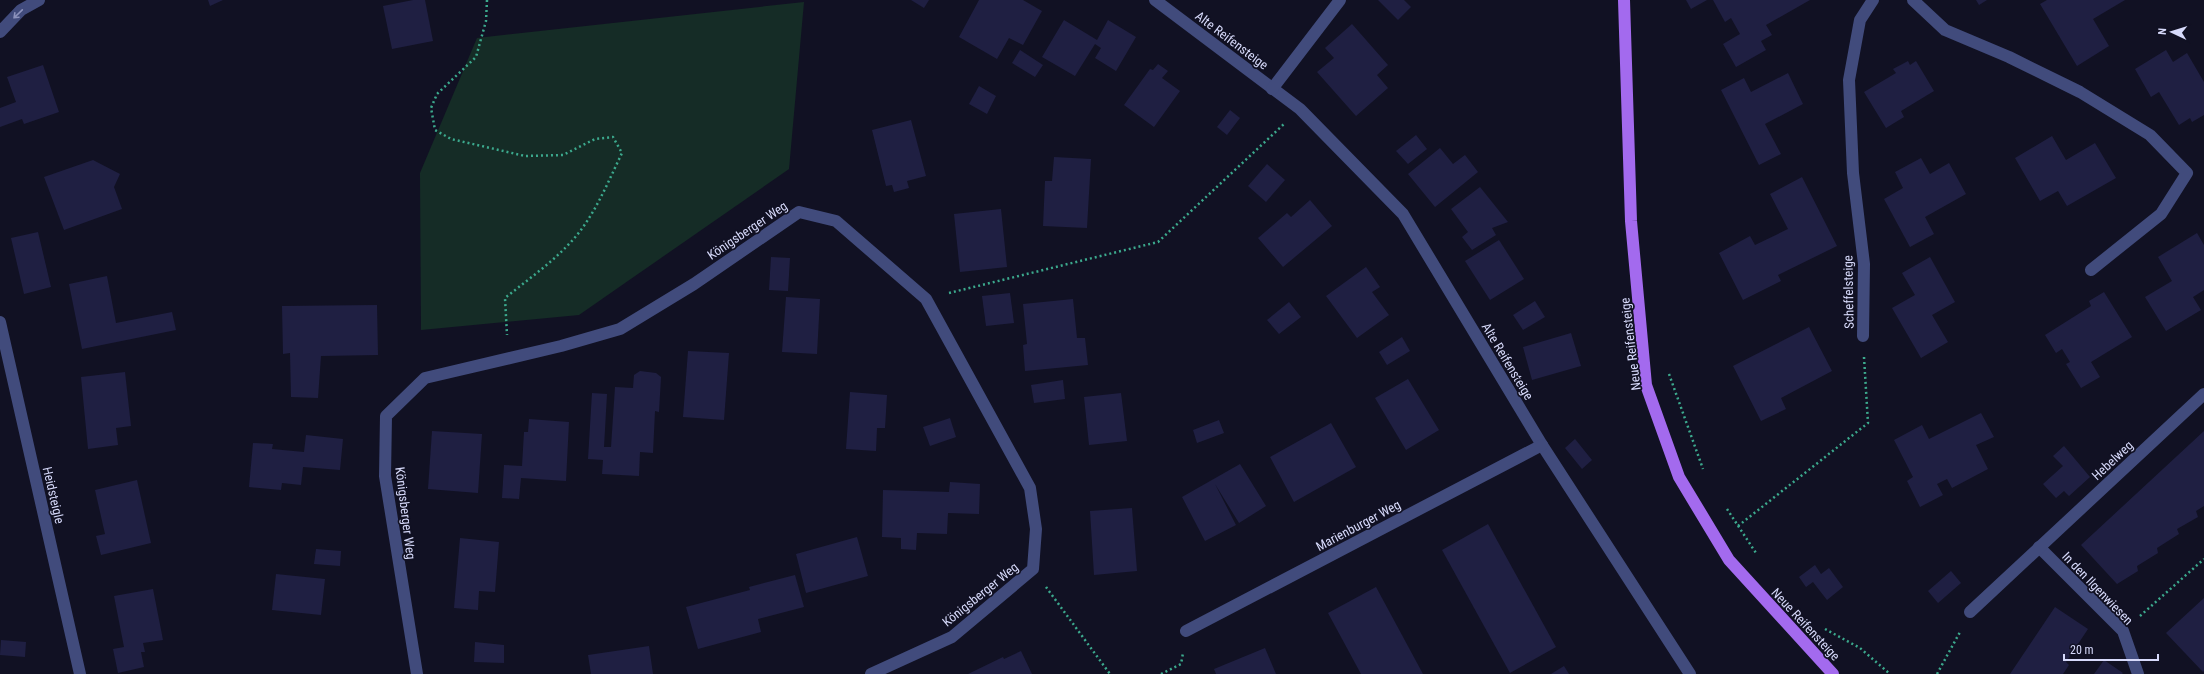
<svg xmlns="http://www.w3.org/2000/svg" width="2204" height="674" viewBox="0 0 2204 674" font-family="'Roboto Condensed',sans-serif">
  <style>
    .green { fill: #152c26 }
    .building { fill: #1f1f42 }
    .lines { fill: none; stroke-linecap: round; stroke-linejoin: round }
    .path { stroke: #3ca98d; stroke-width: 2.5; stroke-dasharray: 2 3; stroke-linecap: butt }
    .minor { stroke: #414b7c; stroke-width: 12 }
    .major { stroke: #a36aee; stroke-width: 12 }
    .oneway { stroke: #8c92bc }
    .labels { text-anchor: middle; stroke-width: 3.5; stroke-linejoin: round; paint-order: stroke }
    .street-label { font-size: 13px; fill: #d7dafb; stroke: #111123 }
  </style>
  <rect width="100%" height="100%" fill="#111123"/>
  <polygon class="green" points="804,2 789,169 579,315 421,330 420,173 477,38"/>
  <g class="building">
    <polygon points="208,0 223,0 210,6"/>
    <polygon points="413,0 425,0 433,41 392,49 383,6"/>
    <polygon points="911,0 929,0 924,8"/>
    <polygon points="979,0 1023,0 1042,11 1023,45 1009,38 997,59 959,37"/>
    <polygon points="1378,0 1404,0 1411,7 1398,20"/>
    <polygon points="1686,0 1707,0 1691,9"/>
    <polygon points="1713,0 1810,0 1766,25 1772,35 1761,41 1766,50 1736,67 1723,44 1740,34 1731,18 1725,22"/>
    <polygon points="1976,0 1987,0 1979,5"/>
    <polygon points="2047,0 2125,0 2093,19 2109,46 2077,66 2040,4"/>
    <polygon points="1064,20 1097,40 1108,20 1136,37 1116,71 1095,58 1101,48 1095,44 1075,76 1042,57"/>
    <polygon points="1352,24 1388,65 1377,75 1388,88 1356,116 1317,72 1334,58 1325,48"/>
    <polygon points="1020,50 1043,65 1035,77 1012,63"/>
    <polygon points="2166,50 2173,62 2187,53 2204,82 2204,115 2192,122 2190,118 2179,125 2159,92 2151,97 2135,69"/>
    <polygon points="1908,61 1910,65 1916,61 1934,91 1901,111 1904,117 1886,128 1864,92 1896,73 1893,69"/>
    <polygon points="1158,64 1168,71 1162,78 1180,91 1154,127 1124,105 1150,69 1153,70"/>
    <polygon points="43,65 59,112 24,124 22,119 0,127 0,108 16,102 7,77"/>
    <polygon points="1788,73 1803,104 1765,124 1781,154 1759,165 1721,90 1744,78 1751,92"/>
    <polygon points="979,86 996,96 987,114 969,104"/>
    <polygon points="1230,110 1240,118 1227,135 1217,127"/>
    <polygon points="911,120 926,176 907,181 909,188 894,192 892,185 886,186 872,130"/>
    <polygon points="1416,135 1427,149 1408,164 1396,151"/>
    <polygon points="2052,136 2066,160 2095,143 2116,178 2067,206 2058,191 2040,201 2015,158"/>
    <polygon points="1440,148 1453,164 1465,155 1478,172 1435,207 1408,174"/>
    <polygon points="1054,157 1091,159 1087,228 1043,226 1045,181 1052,181"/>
    <polygon points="1921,158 1930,174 1949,163 1966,194 1925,217 1934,234 1910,247 1884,199 1903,188 1895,172"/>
    <polygon points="93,160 120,174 114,187 122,209 64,230 44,177"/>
    <polygon points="1267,164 1285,180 1266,202 1248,186"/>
    <polygon points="1802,177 1837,246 1778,275 1781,281 1743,300 1719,253 1750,236 1755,245 1788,229 1770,194"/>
    <polygon points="1480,187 1508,222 1492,228 1496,235 1472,250 1462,237 1468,232 1451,209"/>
    <polygon points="1310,200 1332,226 1283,267 1258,238 1287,213 1291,217"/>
    <polygon points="1001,209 1007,267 960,272 954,214"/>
    <polygon points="38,232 51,287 24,294 11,238"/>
    <polygon points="2197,233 2204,245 2204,290 2193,297 2201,310 2166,331 2145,297 2172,281 2158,257"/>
    <polygon points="1499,240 1524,279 1490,300 1465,261"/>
    <polygon points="771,257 790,258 788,291 769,290"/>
    <polygon points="1930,257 1955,302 1932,315 1948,342 1921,358 1892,308 1915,295 1902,273"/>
    <polygon points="1366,267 1380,287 1372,292 1389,315 1357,338 1326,296"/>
    <polygon points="107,276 116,323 172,312 176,330 82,349 69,284"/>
    <polygon points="2104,292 2132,337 2091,362 2100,377 2081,388 2066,364 2070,362 2062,349 2056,353 2045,335 2091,306 2089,301"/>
    <polygon points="1010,293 1014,323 986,326 982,296"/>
    <polygon points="786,297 820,299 817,354 782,352"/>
    <polygon points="1073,299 1077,338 1085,338 1088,365 1025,371 1023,345 1027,344 1023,304"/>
    <polygon points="1535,301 1545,317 1523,330 1513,315"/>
    <polygon points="1289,302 1301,317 1279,334 1267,320"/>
    <polygon points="377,305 378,355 321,356 318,398 291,397 290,353 283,354 282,306"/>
    <polygon points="1809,327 1832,371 1781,398 1786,409 1761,421 1733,366"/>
    <polygon points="1571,333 1581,366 1532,380 1523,347"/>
    <polygon points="1402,337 1410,351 1387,365 1379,352"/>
    <polygon points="688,351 729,353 724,420 683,417"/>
    <polygon points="640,371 656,373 661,377 659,412 655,411 653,453 640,452 639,476 602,474 603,460 588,459 592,393 607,394 604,447 611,447 615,387 633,388 634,375"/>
    <polygon points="125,372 131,426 116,428 118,445 88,449 81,377"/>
    <polygon points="1408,379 1439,430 1406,450 1375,398"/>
    <polygon points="1063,380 1065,399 1034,403 1031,385"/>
    <polygon points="850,392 887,395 885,428 877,428 876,451 846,449"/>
    <polygon points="1121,393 1127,441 1089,445 1084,397"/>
    <polygon points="1981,413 1994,437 1976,445 1988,469 1952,488 1947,479 1937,484 1943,495 1920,507 1907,481 1913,477 1894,440 1922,425 1929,439"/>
    <polygon points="950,418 956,437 930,446 923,427"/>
    <polygon points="529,419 569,422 566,481 521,478 519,499 502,498 504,465 522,466 524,432 528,432"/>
    <polygon points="1219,420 1224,433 1197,443 1193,430"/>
    <polygon points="1331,423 1356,467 1294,502 1270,457"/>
    <polygon points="432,431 482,434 478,493 428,489"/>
    <polygon points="2204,431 2204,506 2196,511 2198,517 2177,529 2179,534 2157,548 2158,553 2137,566 2138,571 2117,584 2081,545"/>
    <polygon points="306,435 343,439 340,470 303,467 301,485 282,483 281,490 249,487 253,443 273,444 272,449 304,452"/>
    <polygon points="1575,439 1592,460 1582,469 1565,448"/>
    <polygon points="2064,446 2090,477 2069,496 2064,491 2056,498 2043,484 2063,466 2053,456"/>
    <polygon points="1240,464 1266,506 1239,523 1215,484 1236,525 1205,541 1182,497"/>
    <polygon points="137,480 151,543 101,555 96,536 105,534 95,490"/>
    <polygon points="950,482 980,484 979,514 948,513 947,534 917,533 916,550 901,549 901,538 882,537 883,490 949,492"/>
    <polygon points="1132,508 1137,571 1094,575 1090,511"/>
    <polygon points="1488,524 1556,647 1510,673 1442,550"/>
    <polygon points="857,537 868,576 806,593 796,554"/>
    <polygon points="460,538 499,542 495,592 479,591 478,610 454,608"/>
    <polygon points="316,549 341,551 340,566 314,564"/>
    <polygon points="1815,565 1821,574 1829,568 1843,587 1827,600 1813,582 1806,587 1799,577"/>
    <polygon points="1951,571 1961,583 1938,603 1928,591"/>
    <polygon points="276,574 325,579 321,615 272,610"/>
    <polygon points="795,575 804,607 758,619 761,632 698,649 686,607 750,590 749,587"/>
    <polygon points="1376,587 1423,674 1361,674 1328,613"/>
    <polygon points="153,589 163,640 143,643 145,652 141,652 144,667 118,673 113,649 124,647 114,596"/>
    <polygon points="2204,598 2204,671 2203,672 2166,633"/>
    <polygon points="2055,607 2088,629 2066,662 2069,665 2063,674 2010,674"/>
    <polygon points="1,640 26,642 25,657 0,655"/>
    <polygon points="475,642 504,645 504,663 474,662"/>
    <polygon points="649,646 653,674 591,674 588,655"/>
    <polygon points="1265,648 1276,674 1216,674 1214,669"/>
    <polygon points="1021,651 1032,674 968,674 1003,657 1004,659"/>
    <polygon points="2104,660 2123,673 2122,674 2094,674"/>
    <polygon points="1564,666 1569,674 1551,674"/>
  </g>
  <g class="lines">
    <g class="path">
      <path d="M487,0L486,21L476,57L437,94L431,108L435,130L451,139L525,156L563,155L595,139L613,137L622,153C607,184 593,220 568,245C549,265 526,281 505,298L507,335"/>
      <polyline points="949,293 1158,242 1284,124"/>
      <polyline points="1669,374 1703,469"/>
      <polyline points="1727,509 1756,553"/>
      <polyline points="1738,526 1868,423 1864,357"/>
      <polyline points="1046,587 1110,674"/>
      <polyline points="2140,616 2204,559"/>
      <polyline points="1825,629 1860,648 1890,674"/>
      <polyline points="1161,674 1181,664 1183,653"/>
      <polyline points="1937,674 1960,632"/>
    </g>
    <g class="minor">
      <polyline points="1155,0 1300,109 1403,214 1542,445 1690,674"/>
      <polyline points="1913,0 1945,30 2009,57 2080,92 2150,135 2187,173 2161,214 2091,270"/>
      <polyline points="0,32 21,10 39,0"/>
      <polyline points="1272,89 1340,0"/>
      <polyline points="0,322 80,674"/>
      <polyline points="1863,336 1864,264 1853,173 1849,80 1860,20 1873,0"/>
      <polyline points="2039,547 2123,631 2138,674"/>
      <polyline points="1970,612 2204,394"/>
      <polyline points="1186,631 1542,445"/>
      <polyline points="417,674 385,476 386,416 425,378 561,346 620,329 694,284 799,212 836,221 926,299 1030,488 1036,529 1033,569 952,637 871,674"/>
    </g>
    <polyline class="major" points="1624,0 1631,221 1646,385 1679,477 1729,560 1833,674"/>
  </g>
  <defs><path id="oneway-shaft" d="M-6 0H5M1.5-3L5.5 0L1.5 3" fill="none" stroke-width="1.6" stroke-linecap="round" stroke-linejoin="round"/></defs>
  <use class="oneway" href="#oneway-shaft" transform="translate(18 14) rotate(136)"/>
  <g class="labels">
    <g class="street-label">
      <text transform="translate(1232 40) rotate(37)" y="5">Alte Reifensteige</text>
      <text transform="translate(747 230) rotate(-34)" y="5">Königsberger Weg</text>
      <text transform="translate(1848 292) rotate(-91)" y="5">Scheffelsteige</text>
      <text transform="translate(1630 344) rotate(-97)" y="5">Neue Reifensteige</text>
      <text transform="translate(1508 361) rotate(59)" y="5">Alte Reifensteige</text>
      <text transform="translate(2112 460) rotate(-43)" y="5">Hebelweg</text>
      <text transform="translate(54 495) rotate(77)" y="5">Heidsteigle</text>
      <text transform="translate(406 513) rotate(83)" y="5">Königsberger Weg</text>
      <text transform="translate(1358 525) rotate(-28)" y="5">Marienburger Weg</text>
      <text transform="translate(2098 588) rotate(46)" y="5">In den Ilgenwiesen</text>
      <text transform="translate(980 594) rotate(-39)" y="5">Königsberger Weg</text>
      <text transform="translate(1806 624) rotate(47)" y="5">Neue Reifensteige</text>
    </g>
  </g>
  <g transform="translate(2172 32) rotate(274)" stroke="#111123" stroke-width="3" paint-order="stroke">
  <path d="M0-3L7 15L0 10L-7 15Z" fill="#d7dafb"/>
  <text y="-6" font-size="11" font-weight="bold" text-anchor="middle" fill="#d7dafb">N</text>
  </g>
  <path d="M2064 654v6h94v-6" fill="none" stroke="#d7dafb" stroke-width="2"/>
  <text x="2070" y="654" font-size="12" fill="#d7dafb" stroke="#111123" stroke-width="3" paint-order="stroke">20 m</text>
</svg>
